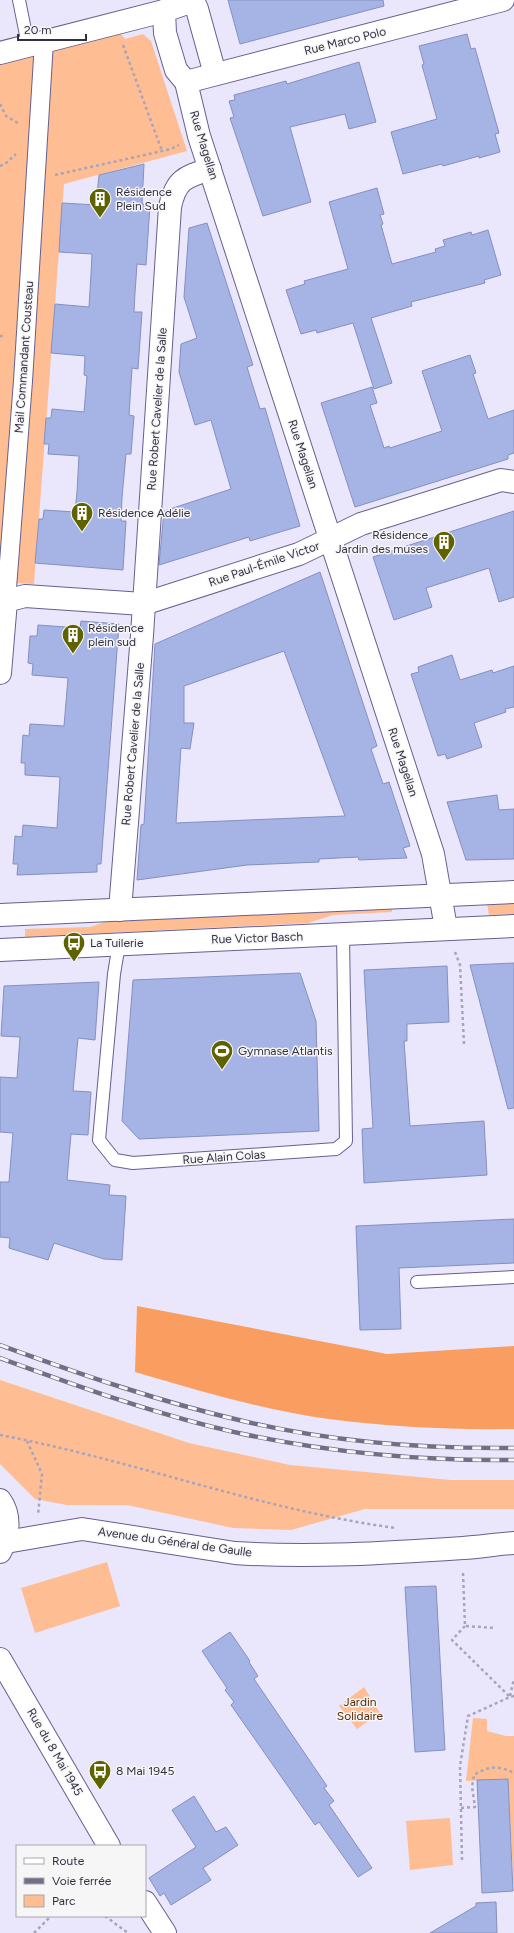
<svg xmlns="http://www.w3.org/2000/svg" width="514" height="1933" viewBox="0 0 514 1933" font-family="Figtree,sans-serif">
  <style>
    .green { fill: #ffbd93 }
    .forest { fill: #f99d60 }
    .building { fill: #a6b3e5; stroke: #8490c0; fill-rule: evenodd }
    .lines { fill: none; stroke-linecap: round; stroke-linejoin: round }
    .service-casing { stroke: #685f8d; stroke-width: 14 }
    .pedestrian-casing { stroke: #685f8d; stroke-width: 20 }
    .minor-casing { stroke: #685f8d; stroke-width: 24 }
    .tertiary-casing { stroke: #685f8d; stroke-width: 24 }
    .secondary-casing { stroke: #685f8d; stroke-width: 24 }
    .path { stroke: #a8a4b9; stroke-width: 2.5; stroke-dasharray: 3 3; stroke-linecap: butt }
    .service { stroke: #fff; stroke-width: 12 }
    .pedestrian { stroke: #fff; stroke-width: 18 }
    .minor { stroke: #fff; stroke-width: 22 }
    .tertiary { stroke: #fff; stroke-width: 22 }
    .secondary { stroke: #fff; stroke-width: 22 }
    .rail-casing { stroke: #726e83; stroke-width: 4.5 }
    .rail { stroke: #f6f6f6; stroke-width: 3; stroke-dasharray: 9; stroke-linecap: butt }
    .labels { text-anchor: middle; stroke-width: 3; stroke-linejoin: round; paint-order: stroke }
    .street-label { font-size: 12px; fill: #332f43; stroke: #f6f6f6 }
    .poi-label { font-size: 12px; fill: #332f43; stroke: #f6f6f6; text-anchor: start }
    .park-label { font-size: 12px; fill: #552906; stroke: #f6f6f6 }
  </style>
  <rect width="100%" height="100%" fill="#eae6fc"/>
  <g class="green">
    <polygon points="121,34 125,39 143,34 151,41 187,151 64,184 34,584 12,583 0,587 0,61"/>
    <polygon points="514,901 514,914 489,915 487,903"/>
    <polygon points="392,906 392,912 333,915 308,923 25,937 25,929 90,927 111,920"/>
    <polygon points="0,1380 189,1443 290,1465 451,1480 514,1480 514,1509 365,1509 291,1530 233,1528 127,1505 67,1505 35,1499 0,1464"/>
    <polygon points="107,1562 120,1606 35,1633 21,1588"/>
    <polygon points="364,1687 380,1713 357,1729 339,1706"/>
    <polygon points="473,1718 487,1719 487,1731 506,1736 514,1736 514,1891 508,1779 466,1781"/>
    <polygon points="450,1818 453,1865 410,1870 406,1821"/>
  </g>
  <path class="forest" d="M137,1306L387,1354L514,1346V1429C453,1430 390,1427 329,1419C264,1410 199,1391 135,1372Z"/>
  <g class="building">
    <polygon points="228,0 383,0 384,6 240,44"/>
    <polygon points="467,34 471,49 475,48 499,133 495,134 500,152 479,158 479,156 443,166 442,164 403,174 391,132 437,119 422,65 424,64 419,46"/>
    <polygon points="359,62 376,122 349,129 345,114 290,127 311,202 263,216 230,118 234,117 229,101 235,100 234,95 286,81 287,84"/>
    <polygon points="144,164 142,204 150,205 146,265 137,264 135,293 134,312 142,312 138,369 132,368 129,415 134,416 131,454 126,454 122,497 121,521 126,521 123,570 35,563 39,519 43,519 44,510 75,512 77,492 79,456 48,454 49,444 44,444 46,418 51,418 52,409 84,412 87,376 84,375 85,356 51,353 55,304 89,307 91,274 92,254 59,252 62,203 96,205 99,175"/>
    <polygon points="377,188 384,214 380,215 383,224 381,225 392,264 436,252 435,249 445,246 443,240 471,232 472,235 488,230 501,275 484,280 485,283 411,302 412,306 371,318 392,383 374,389 353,323 317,333 316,330 301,334 286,290 305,284 304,281 348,269 329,202"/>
    <polygon points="207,223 253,365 247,367 260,409 265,408 300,526 250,541 249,537 159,565 164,511 231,489 211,420 195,425 179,372 181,344 197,338 184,297 189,228"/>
    <polygon points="470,355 476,373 473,374 488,419 514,410 514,453 508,455 508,459 355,507 321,403 372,387 377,403 370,405 384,448 389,446 390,448 442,431 422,371"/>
    <polygon points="514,511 514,597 499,602 489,568 426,588 432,607 394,620 373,557"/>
    <path d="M320,572L377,746L371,749L383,784L389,782L410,846L403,848L407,858L359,860L358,857L319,859V862L247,865L137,880L141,825L144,824L155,644ZM284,651L345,816L176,823L181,748L190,749L194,723H184V686Z"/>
    <polygon points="81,621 119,624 101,864 97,864 97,872 17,875 18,864 13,864 15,836 22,837 23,825 57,828 60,777 25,775 25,763 21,763 23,735 29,736 30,724 64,726 68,678 32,675 33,664 28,663 30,636 37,636 38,625 80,628"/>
    <polygon points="452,655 460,680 492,670 493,673 514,666 514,707 505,709 506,712 474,723 482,747 447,759 445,754 438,756 411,674 419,672 418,667"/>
    <polygon points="497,795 499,810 514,809 514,859 466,860 447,802"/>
    <polygon points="514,963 514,1108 508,1109 470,965"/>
    <polygon points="447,966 449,1022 407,1024 407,1041 404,1041 410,1126 484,1121 487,1175 364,1183 362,1129 373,1128 364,970"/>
    <polygon points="300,973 316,1021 319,1131 139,1139 122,1121 133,980"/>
    <polygon points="99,982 95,1040 78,1038 73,1091 91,1092 88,1135 71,1134 67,1180 110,1185 109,1195 126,1196 122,1260 104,1259 54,1243 48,1260 9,1248 10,1238 0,1237 0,1182 9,1182 13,1133 0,1132 0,1077 17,1078 20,1037 1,1036 4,986"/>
    <polygon points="514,1219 514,1263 399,1268 401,1329 360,1330 356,1226"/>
    <polygon points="436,1586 445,1750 415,1752 405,1587"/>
    <polygon points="230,1632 250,1661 249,1662 258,1676 254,1679 327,1786 324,1788 334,1801 329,1805 372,1868 358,1877 319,1822 315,1825 231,1705 234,1702 225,1690 227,1688 202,1651"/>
    <polygon points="508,1779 513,1891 482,1893 477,1780"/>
    <polygon points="194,1796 216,1832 226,1827 238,1845 203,1868 211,1880 171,1905 164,1893 160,1896 149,1878 196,1847 172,1810"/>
    <polygon points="496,1902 497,1933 430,1933 476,1906 476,1903"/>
  </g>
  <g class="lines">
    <g class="service-casing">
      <g id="service">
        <polyline points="19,0 28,45"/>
        <polyline points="119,944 114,974 99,1140 115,1160 133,1163 336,1149 346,1141 343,935"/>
        <polyline points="417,1282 514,1277"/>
      </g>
    </g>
    <g class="pedestrian-casing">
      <polyline id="pedestrian" points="6,601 23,381 44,42"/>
    </g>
    <g class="minor-casing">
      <g id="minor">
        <polyline points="193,0 197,9 215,74"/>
        <polyline points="193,1 164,11 165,33 176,70 186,82 199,136 433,854 446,928"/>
        <polyline points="0,53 164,11"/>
        <polyline points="186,82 503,0"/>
        <polyline points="0,673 6,601 25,596 143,604 299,554 361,524 501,480 514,482"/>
        <path d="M120,910L142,635L170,207C176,179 185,177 210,169"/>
      </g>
    </g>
    <g class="tertiary-casing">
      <g id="tertiary">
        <polyline points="0,915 514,892"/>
        <polyline points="0,950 514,926"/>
        <polyline points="0,1659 109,1846"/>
        <polyline points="145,1902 165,1933"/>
      </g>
    </g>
    <g class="secondary-casing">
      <g id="secondary">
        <path d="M0,1500C11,1515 9,1536 0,1552"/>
        <path d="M6,1542L82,1529L235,1553C311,1558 387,1553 463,1548C480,1547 497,1544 514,1543"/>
      </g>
    </g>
    <g class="path">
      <polyline points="123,45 162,151"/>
      <polyline points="0,104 6,116 18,123"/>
      <polyline points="0,166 5,164 16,154"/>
      <polyline points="55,175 171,149 179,145"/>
      <polyline points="0,337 5,333"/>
      <polyline points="455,952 460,965 464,1044"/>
      <path d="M0,1435C133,1460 261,1510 396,1528"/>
      <polyline points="27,1441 42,1474 38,1515"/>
      <polyline points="463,1573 465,1626 495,1628"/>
      <polyline points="465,1626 452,1640 510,1697"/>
      <polyline points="510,1696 514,1679"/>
      <path d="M461,1808L475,1807L472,1787L474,1775C489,1766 498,1765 514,1773"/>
      <polyline points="462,1860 460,1766 468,1716 510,1697 514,1696"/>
      <polyline points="105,1916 128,1933"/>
      <polyline points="34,1933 51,1916"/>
    </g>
    <use href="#service" class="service"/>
    <use href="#pedestrian" class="pedestrian"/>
    <use href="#minor" class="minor"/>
    <use href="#tertiary" class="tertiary"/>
    <use href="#secondary" class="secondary"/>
    <g class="rail-casing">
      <g id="rail">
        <path d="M0,1345C80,1374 160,1402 243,1421C331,1442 423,1449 514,1448"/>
        <path d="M0,1358C80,1387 160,1416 243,1434C333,1453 423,1461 514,1460"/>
      </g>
    </g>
    <use href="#rail" class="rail"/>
  </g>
  <defs>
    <g id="building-pin" transform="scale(1.15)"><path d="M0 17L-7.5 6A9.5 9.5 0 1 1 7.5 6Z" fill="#5e6300" stroke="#f6f6f6"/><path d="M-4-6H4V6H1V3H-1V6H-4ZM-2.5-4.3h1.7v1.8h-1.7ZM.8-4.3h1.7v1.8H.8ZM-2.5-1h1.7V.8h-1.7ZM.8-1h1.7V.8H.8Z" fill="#fff"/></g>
    <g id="bus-pin" transform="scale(1.15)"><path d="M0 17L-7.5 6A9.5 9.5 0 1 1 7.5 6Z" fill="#5e6300" stroke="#f6f6f6"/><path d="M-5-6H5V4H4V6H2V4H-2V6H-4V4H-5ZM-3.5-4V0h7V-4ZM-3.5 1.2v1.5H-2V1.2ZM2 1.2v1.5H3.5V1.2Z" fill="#fff"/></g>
    <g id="stadium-pin" transform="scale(1.15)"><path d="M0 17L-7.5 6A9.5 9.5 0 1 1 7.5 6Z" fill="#5e6300" stroke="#f6f6f6"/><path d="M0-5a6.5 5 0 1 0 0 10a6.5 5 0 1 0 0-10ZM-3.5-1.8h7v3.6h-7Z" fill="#fff"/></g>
  </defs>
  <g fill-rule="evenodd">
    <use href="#building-pin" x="100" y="199"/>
    <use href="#building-pin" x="82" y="513"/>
    <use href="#building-pin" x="444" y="542"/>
    <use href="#building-pin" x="73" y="635"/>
    <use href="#bus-pin" x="74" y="943"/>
    <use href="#stadium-pin" x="222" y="1051"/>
    <use href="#bus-pin" x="100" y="1771"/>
  </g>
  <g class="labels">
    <g class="street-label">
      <text transform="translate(345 41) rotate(-14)" y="4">Rue Marco Polo</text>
      <text transform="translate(204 145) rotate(73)" y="4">Rue Magellan</text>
      <text transform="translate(24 357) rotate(-86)" y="4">Mail Commandant Cousteau</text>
      <text transform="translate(157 409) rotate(-86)" y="4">Rue Robert Cavelier de la Salle</text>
      <text transform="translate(303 454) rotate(72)" y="4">Rue Magellan</text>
      <text transform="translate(264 564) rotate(-19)" y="4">Rue Paul-Émile Victor</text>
      <text transform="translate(133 744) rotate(-85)" y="4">Rue Robert Cavelier de la Salle</text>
      <text transform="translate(403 762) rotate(72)" y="4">Rue Magellan</text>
      <text transform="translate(257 938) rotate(-2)" y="4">Rue Victor Basch</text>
      <text transform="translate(224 1157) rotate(-4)" y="4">Rue Alain Colas</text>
      <text transform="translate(175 1542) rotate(8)" y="4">Avenue du Général de Gaulle</text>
      <text transform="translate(55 1752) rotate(60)" y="4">Rue du 8 Mai 1945</text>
    </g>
    <g class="poi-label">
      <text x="116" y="196">Résidence<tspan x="116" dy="14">Plein Sud</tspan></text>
      <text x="98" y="517">Résidence Adélie</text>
      <text x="428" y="539" text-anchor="end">Résidence<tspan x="428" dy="14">Jardin des muses</tspan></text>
      <text x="88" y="632">Résidence<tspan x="88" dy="14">plein sud</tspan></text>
      <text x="90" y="947">La Tuilerie</text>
      <text x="238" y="1055">Gymnase Atlantis</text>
      <text x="116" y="1775">8 Mai 1945</text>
    </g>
    <g class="park-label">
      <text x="360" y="1706">Jardin<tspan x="360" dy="14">Solidaire</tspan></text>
    </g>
  </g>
  <rect x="16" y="1845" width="130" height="72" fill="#f6f6f6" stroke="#a8a6ae"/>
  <rect x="24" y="1858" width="20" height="6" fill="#ffffff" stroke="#a8a6ae"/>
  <text x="52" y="1865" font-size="12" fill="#332f43">Route</text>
  <rect x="24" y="1878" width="20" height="6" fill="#726e83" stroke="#a8a6ae"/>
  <text x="52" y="1885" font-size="12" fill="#332f43">Voie ferrée</text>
  <rect x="24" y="1895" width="20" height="12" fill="#ffbd93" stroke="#a8a6ae"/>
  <text x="52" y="1905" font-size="12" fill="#332f43">Parc</text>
  <path d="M18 34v6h68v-6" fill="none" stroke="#332f43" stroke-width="2"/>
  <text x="24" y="34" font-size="12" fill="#332f43" stroke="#f6f6f6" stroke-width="3" paint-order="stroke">20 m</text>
</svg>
